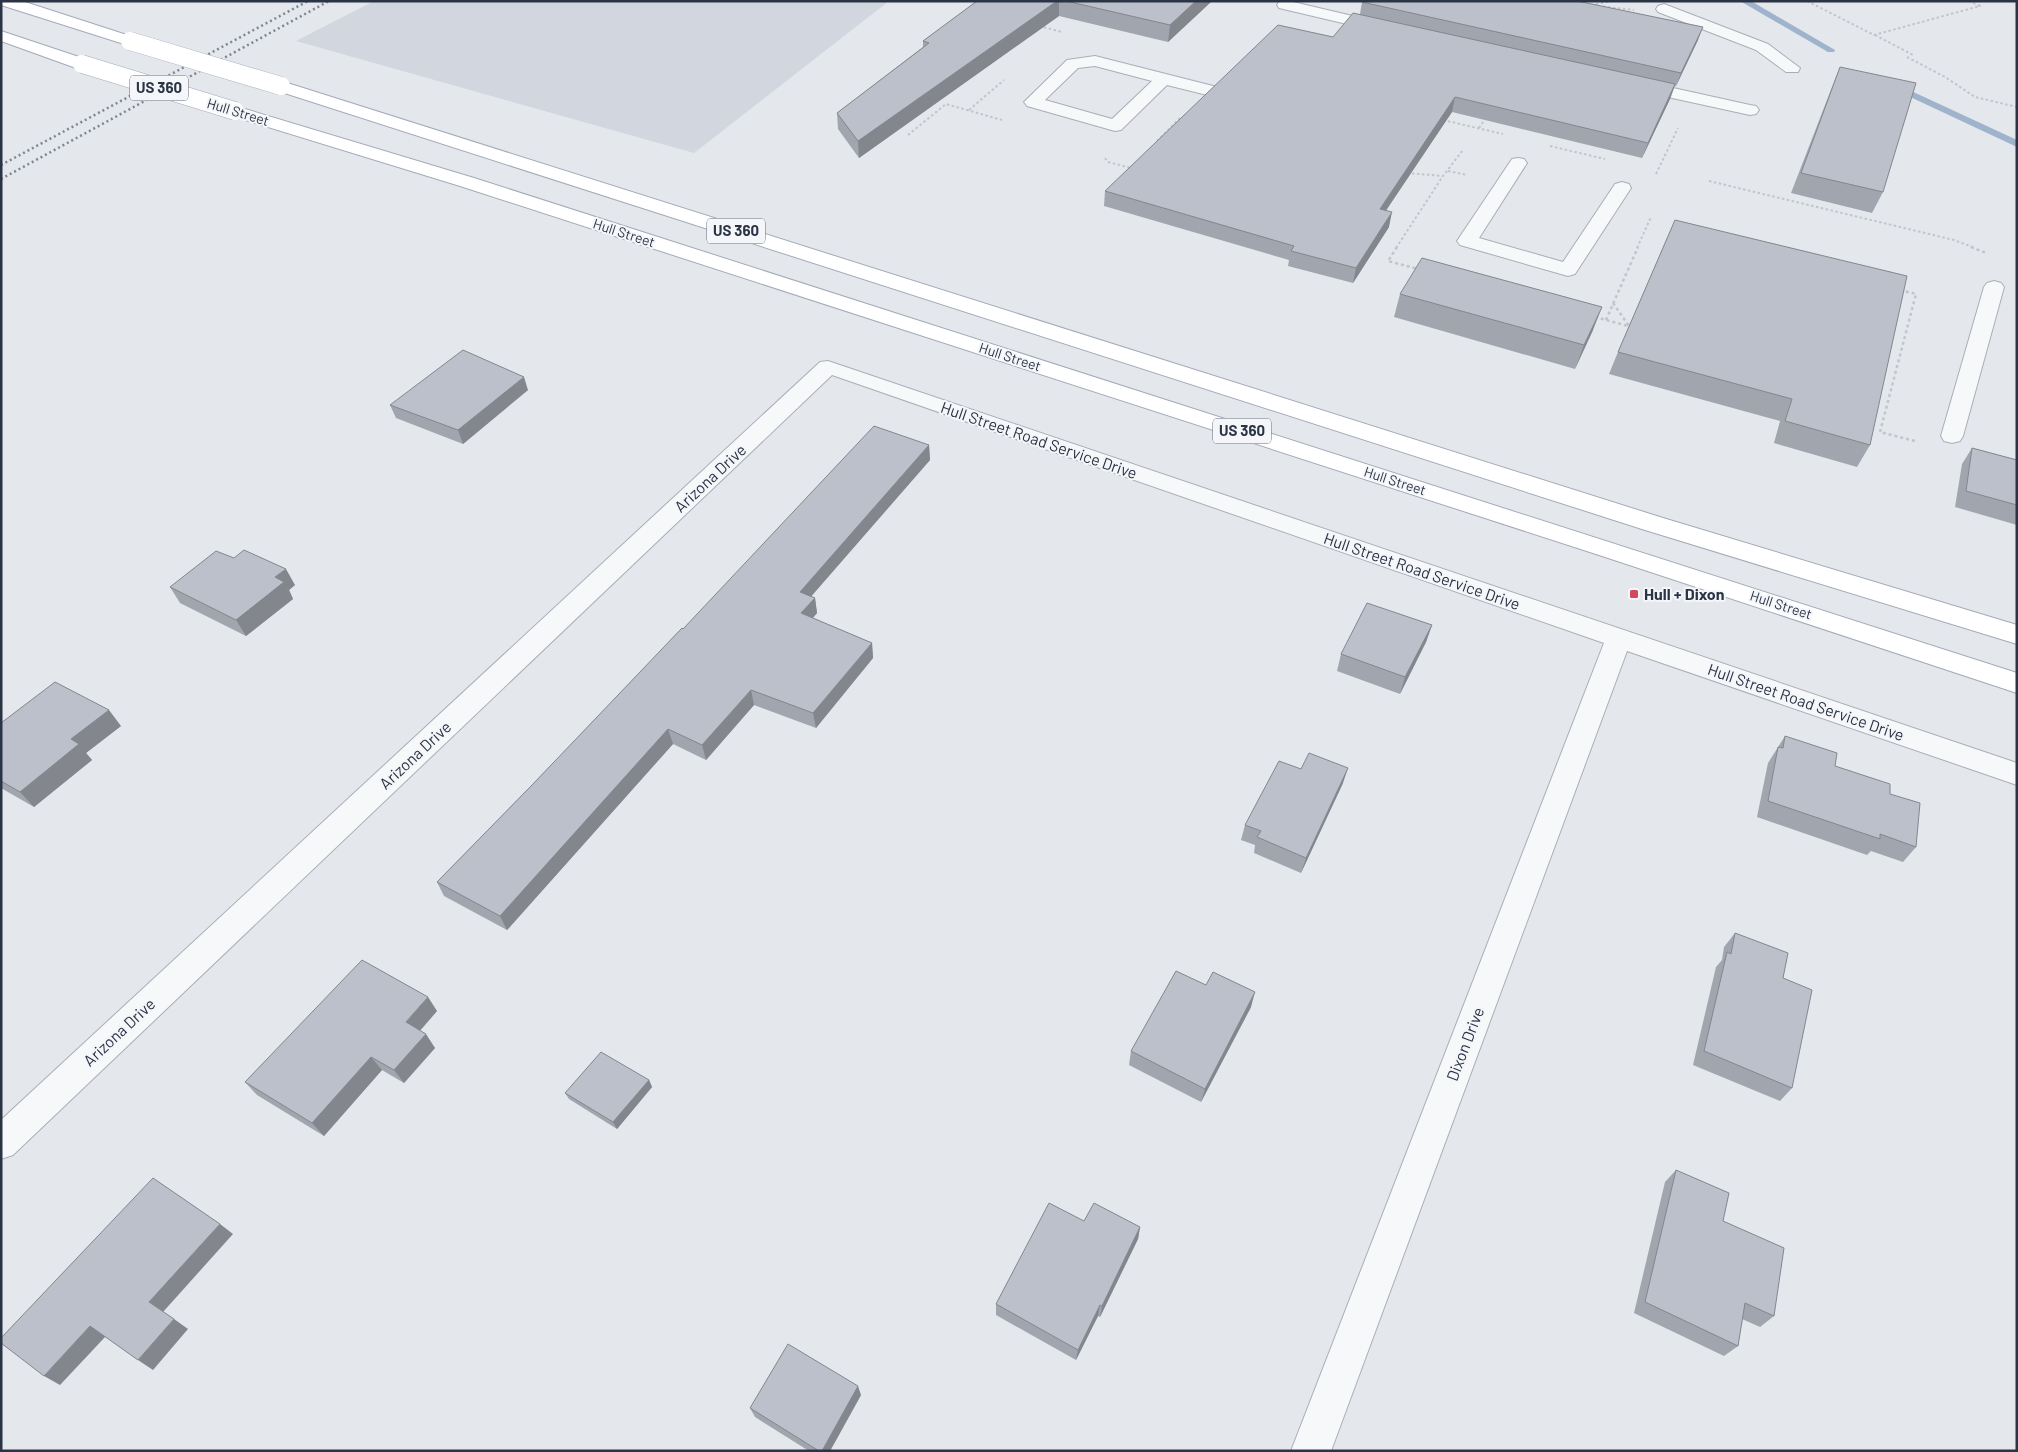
<svg xmlns="http://www.w3.org/2000/svg" width="2018" height="1452" viewBox="0 0 2018 1452" font-family="Barlow,sans-serif">
  <style>
    .built { fill: #d2d6de }
    .lines { fill: none; stroke-linecap: round; stroke-linejoin: round }
    .stream { fill: #9fb4cc; fill-rule: evenodd }
    .lane-casing { stroke: #a9aeb7; stroke-width: 2 }
    .street-casing { stroke: #a9aeb7; stroke-width: 2 }
    .primary-casing { stroke: #a3abb8; stroke-width: 2 }
    .path-far1 { stroke: #c2c5cb; stroke-width: 2; stroke-dasharray: 2.5 2.5; stroke-linecap: butt }
    .path { stroke: #c2c5cb; stroke-width: 2.5; stroke-dasharray: 3 3; stroke-linecap: butt }
    .lane { fill: #f7f8fa; fill-rule: evenodd }
    .street { fill: #f7f8fa; fill-rule: evenodd }
    .primary { fill: #fff; fill-rule: evenodd }
    .rail { stroke: #7d8696; stroke-width: 2.5; stroke-dasharray: 2 3; stroke-linecap: butt }
    .primary-bridge-casing { stroke: #a3abb8; stroke-width: 19; stroke-linecap: butt }
    .primary-bridge { stroke: #fff; stroke-width: 18 }
    .wall { fill: #a1a5ae }
    .shaded-wall { fill: #83868d }
    .building { fill: #bbc0ca; stroke: #83868d }
    .poi-dot { fill: #d1495b; stroke: #f4f6f9; stroke-width: 2 }
    .labels { text-anchor: middle; stroke-width: 4; stroke-linejoin: round; paint-order: stroke }
    .far-street-label { font-size: 14px; fill: #2b3445; stroke: #f4f6f9 }
    .shield { fill: #f4f6f9; stroke: #676e7b; stroke-width: 1 }
    .shield-label { font-size: 15px; font-weight: bold; fill: #2b3445 }
    .street-label { font-size: 16px; fill: #2b3445; stroke: #f4f6f9 }
    .poi-label { font-size: 16px; font-weight: bold; fill: #2b3445; stroke: #f4f6f9; text-anchor: start }
  </style>
  <rect width="100%" height="100%" fill="#e4e7ec"/>
  <polygon class="built" points="374,1 889,1 694,153 296,41"/>
  <g class="lines">
    <g class="stream">
      <polygon points="1740,1 1751,1 1835,50 1834,52 1828,52"/>
      <polygon points="1894,83 2017,140 2017,147 1891,88 1891,84"/>
    </g>
    <g class="lane-casing">
      <g id="lane">
        <polygon points="1289,1 1391,25 1393,28 1391,31 1385,33 1279,8 1277,5 1279,2"/>
        <polygon points="1664,4 1768,44 1800,68 1798,72 1786,72 1756,50 1658,12 1656,9 1658,6"/>
        <path d="M1095,56L1217,87L1220,91L1217,95L1211,96L1167,85L1121,130L1115,131L1027,106L1024,102L1067,60ZM1095,66L1152,81L1112,119L1045,100L1078,68Z"/>
        <polygon points="1637,80 1750,105 1756,106 1759,110 1756,114 1750,115 1631,89 1629,85 1631,81"/>
        <polygon points="1518,158 1524,159 1527,163 1479,238 1563,262 1615,184 1622,182 1629,184 1631,188 1575,274 1568,276 1561,274 1460,245 1457,241 1512,159"/>
        <polygon points="1994,281 2001,283 2004,287 1963,436 1960,441 1952,443 1944,441 1941,436 1984,287 1987,283"/>
      </g>
    </g>
    <g class="street-casing">
      <polygon id="street" points="828,361 2017,763 2017,785 1627,651 1331,1451 1291,1451 1604,643 832,375 13,1155 1,1159 1,1120 820,362"/>
    </g>
    <g class="primary-casing">
      <g id="primary">
        <polygon points="1,1 22,1 136,38 138,41 136,44 124,44 1,5"/>
        <polygon points="1,31 88,60 90,64 88,68 76,68 1,41"/>
        <polygon points="281,81 1663,518 2017,625 2017,644 1645,530 275,90 273,86 275,82"/>
        <polygon points="235,106 474,178 2017,673 2017,693 1599,555 460,186 229,115 226,111 229,107"/>
      </g>
    </g>
    <g class="path-far1">
      <polyline points="1807,1 1874,35 1980,6 1969,1"/>
      <polyline points="1591,5 1612,1"/>
      <polyline points="1598,6 1634,10"/>
      <polyline points="1039,26 1062,32"/>
      <polyline points="1875,35 1913,55"/>
      <polyline points="1907,57 1945,77 1975,97 2017,107"/>
      <polyline points="969,110 1004,80"/>
      <polyline points="1443,120 1503,134"/>
      <polyline points="1479,128 1487,116"/>
      <polyline points="908,135 946,104 1002,120"/>
      <polyline points="1157,141 1181,117"/>
      <polyline points="1550,146 1605,159"/>
      <polyline points="1105,158 1108,162 1131,168"/>
      <polyline points="1448,171 1467,175"/>
      <polyline points="1407,173 1443,176"/>
      <polyline points="1656,174 1678,128"/>
      <polyline points="1709,181 1954,240 1975,248"/>
      <polyline points="1396,248 1443,176 1463,150"/>
      <polyline points="1637,248 1651,217"/>
    </g>
    <g class="path">
      <polyline points="1397,247 1388,261 1418,269"/>
      <polyline points="1971,247 1986,253"/>
      <polyline points="1900,290 1916,294 1880,432 1915,441"/>
      <polyline points="1613,303 1629,326"/>
      <polyline points="1595,317 1628,326"/>
      <polyline points="1606,320 1638,247"/>
    </g>
    <use href="#lane" class="lane"/>
    <use href="#street" class="street"/>
    <use href="#primary" class="primary"/>
    <g class="rail">
      <polyline points="1,165 308,1"/>
      <polyline points="1,179 329,1"/>
    </g>
    <g class="primary-bridge-casing">
      <g id="primary-bridge">
        <polyline points="130,41 281,86"/>
        <polyline points="82,64 235,111"/>
      </g>
    </g>
    <use href="#primary-bridge" class="primary-bridge"/>
  </g>
  <g class="wall">
    <polygon points="977,1 1212,1 1168,42 1059,16 859,158 838,129 837,113 923,47 923,41"/>
    <polygon points="1362,2 1698,40 1676,86 1675,86 1670,99 1642,158 1452,112 1386,210 1389,227 1353,283 1288,266 1289,260 1104,206 1105,191 1333,37 1360,14"/>
    <polygon points="1840,67 1883,192 1872,213 1791,193 1832,87"/>
    <polygon points="1675,220 1870,445 1857,467 1774,443 1780,421 1609,374 1618,352"/>
    <polygon points="1400,294 1593,330 1575,369 1394,317"/>
    <polygon points="528,390 463,444 396,418 390,405"/>
    <polygon points="929,445 930,460 811,596 815,598 817,613 813,618 872,643 873,658 816,728 754,705 706,760 673,744 507,930 444,896 437,882 533,784 683,629"/>
    <polygon points="1972,448 2017,460 2017,525 1955,507 1962,464"/>
    <polygon points="295,585 289,590 293,599 246,636 180,603 170,587"/>
    <polygon points="1432,625 1426,642 1400,694 1337,671 1341,654"/>
    <polygon points="1,723 121,726 86,753 92,760 34,807 1,788"/>
    <polygon points="1785,736 1835,766 1890,794 1916,847 1903,862 1871,851 1867,855 1757,817 1768,763"/>
    <polygon points="1301,769 1343,783 1301,873 1254,853 1255,845 1241,840 1245,825"/>
    <polygon points="1735,933 1783,978 1792,1088 1780,1101 1693,1065 1716,967 1722,960 1724,947"/>
    <polygon points="1251,1007 1201,1102 1129,1065 1131,1051"/>
    <polygon points="437,1011 420,1031 435,1048 404,1083 382,1070 324,1136 257,1095 245,1082"/>
    <polygon points="649,1080 652,1087 617,1129 569,1099 565,1093"/>
    <polygon points="1676,1170 1723,1221 1774,1316 1760,1327 1742,1319 1738,1346 1724,1356 1634,1313 1665,1182"/>
    <polygon points="1084,1221 1140,1227 1138,1239 1100,1317 1098,1316 1076,1360 996,1315 996,1304"/>
    <polygon points="861,1395 830,1451 809,1451 755,1417 750,1408"/>
  </g>
  <g class="shaded-wall">
    <polygon points="1057,1 1059,1 1059,16 859,158 858,141"/>
    <polygon points="1196,1 1212,1 1168,42 1170,25"/>
    <polygon points="1703,27 1698,40 1676,86 1681,73"/>
    <polygon points="1675,84 1670,99 1642,158 1648,143"/>
    <polygon points="1455,97 1452,112 1377,224 1380,209"/>
    <polygon points="1392,212 1389,227 1353,283 1356,268"/>
    <polygon points="1602,307 1593,330 1575,369 1584,345"/>
    <polygon points="524,377 528,390 463,444 458,430"/>
    <polygon points="929,445 930,460 802,607 800,592"/>
    <polygon points="286,569 295,585 289,590 293,599 246,636 236,620 275,577"/>
    <polygon points="815,598 817,613 804,628 801,613"/>
    <polygon points="1432,625 1426,642 1400,694 1405,677"/>
    <polygon points="872,643 873,658 816,728 813,713"/>
    <polygon points="751,690 754,705 706,760 702,745"/>
    <polygon points="109,710 121,726 86,753 92,760 34,807 20,792 71,739"/>
    <polygon points="668,729 673,744 507,930 500,916"/>
    <polygon points="1348,768 1343,783 1301,873 1306,858"/>
    <polygon points="1255,992 1251,1007 1201,1102 1205,1089"/>
    <polygon points="428,997 437,1011 415,1036 406,1022"/>
    <polygon points="426,1034 435,1048 404,1083 394,1070"/>
    <polygon points="371,1057 382,1070 324,1136 312,1123"/>
    <polygon points="649,1080 652,1087 617,1129 613,1122"/>
    <polygon points="220,1224 233,1234 163,1312 149,1302"/>
    <polygon points="1140,1227 1138,1239 1100,1317 1102,1306"/>
    <polygon points="1100,1305 1098,1316 1076,1360 1078,1350"/>
    <polygon points="174,1319 188,1329 153,1370 138,1360"/>
    <polygon points="90,1326 106,1336 60,1385 44,1376"/>
    <polygon points="858,1386 861,1395 830,1451 822,1451"/>
  </g>
  <g class="building">
    <polygon points="977,1 1057,1 858,141 837,113 929,43 923,41"/>
    <polygon points="1066,1 1196,1 1170,25"/>
    <polygon points="1363,1 1577,1 1703,27 1681,73 1362,2"/>
    <polygon points="1353,13 1675,84 1648,143 1455,97 1380,209 1392,212 1356,268 1291,251 1294,246 1105,191 1278,25 1333,37"/>
    <polygon points="1840,67 1916,83 1883,192 1801,173"/>
    <polygon points="1675,220 1907,276 1870,445 1785,421 1792,399 1618,352"/>
    <polygon points="1422,258 1602,307 1584,345 1400,294"/>
    <polygon points="463,350 524,377 458,430 390,405"/>
    <polygon points="874,426 929,445 800,592 815,598 801,613 872,643 813,713 751,690 702,745 668,729 500,916 437,882 533,784 682,628 683,629"/>
    <polygon points="1972,448 2017,460 2017,505 1966,491"/>
    <polygon points="244,550 286,569 275,577 284,582 236,620 170,587 216,551 234,558"/>
    <polygon points="1367,603 1432,625 1405,677 1341,654"/>
    <polygon points="55,682 109,710 71,739 79,744 20,792 1,781 1,723"/>
    <polygon points="1785,736 1837,753 1835,766 1890,784 1890,794 1920,803 1916,847 1880,834 1880,839 1768,801 1778,747 1783,748"/>
    <polygon points="1309,753 1348,768 1306,858 1257,837 1261,831 1245,825 1279,761 1301,769"/>
    <polygon points="1735,933 1788,953 1783,978 1812,990 1792,1088 1704,1051 1727,952 1731,954"/>
    <polygon points="362,960 428,997 406,1022 426,1034 394,1070 371,1057 312,1123 245,1082"/>
    <polygon points="1176,971 1206,985 1213,972 1255,992 1205,1089 1131,1051"/>
    <polygon points="601,1052 649,1080 613,1122 565,1093"/>
    <polygon points="1676,1170 1729,1193 1723,1221 1784,1248 1774,1316 1745,1303 1738,1346 1645,1302"/>
    <polygon points="153,1178 220,1224 149,1302 174,1319 138,1360 90,1326 44,1376 1,1343 1,1338"/>
    <polygon points="1049,1203 1084,1221 1094,1203 1140,1227 1102,1306 1100,1305 1078,1350 996,1304"/>
    <polygon points="788,1344 858,1386 822,1451 819,1451 750,1408"/>
  </g>
  <rect class="poi-dot" x="1629" y="589" width="10" height="10" rx="2.5"/>
  <g class="labels">
    <g class="far-street-label">
      <text transform="translate(238 112) rotate(17)" y="5">Hull Street</text>
      <text transform="translate(624 233) rotate(18)" y="5">Hull Street</text>
      <text transform="translate(1010 357) rotate(18)" y="5">Hull Street</text>
      <text transform="translate(1395 481) rotate(18)" y="5">Hull Street</text>
      <text transform="translate(1781 605) rotate(18)" y="5">Hull Street</text>
    </g>
    <g class="shield">
      <rect x="130" y="75.5" width="58" height="25" rx="4"/>
      <rect x="707" y="218.5" width="58" height="25" rx="4"/>
      <rect x="1213" y="418.5" width="58" height="25" rx="4"/>
    </g>
    <g class="shield-label">
      <text x="159" y="93">US 360</text>
      <text x="736" y="236">US 360</text>
      <text x="1242" y="436">US 360</text>
    </g>
    <g class="street-label">
      <text transform="translate(1039 440) rotate(19)" y="6">Hull Street Road Service Drive</text>
      <text transform="translate(710 478) rotate(-43)" y="6">Arizona Drive</text>
      <text transform="translate(1422 571) rotate(19)" y="6">Hull Street Road Service Drive</text>
      <text transform="translate(1806 702) rotate(19)" y="6">Hull Street Road Service Drive</text>
      <text transform="translate(415 755) rotate(-43)" y="6">Arizona Drive</text>
      <text transform="translate(119 1032) rotate(-43)" y="6">Arizona Drive</text>
      <text transform="translate(1465 1044) rotate(-69)" y="6">Dixon Drive</text>
    </g>
    <g class="poi-label">
      <text x="1644" y="600">Hull + Dixon</text>
    </g>
  </g>
  <rect width="2018" height="1452" fill="none" stroke="#2b3445" stroke-width="5"/>
</svg>
